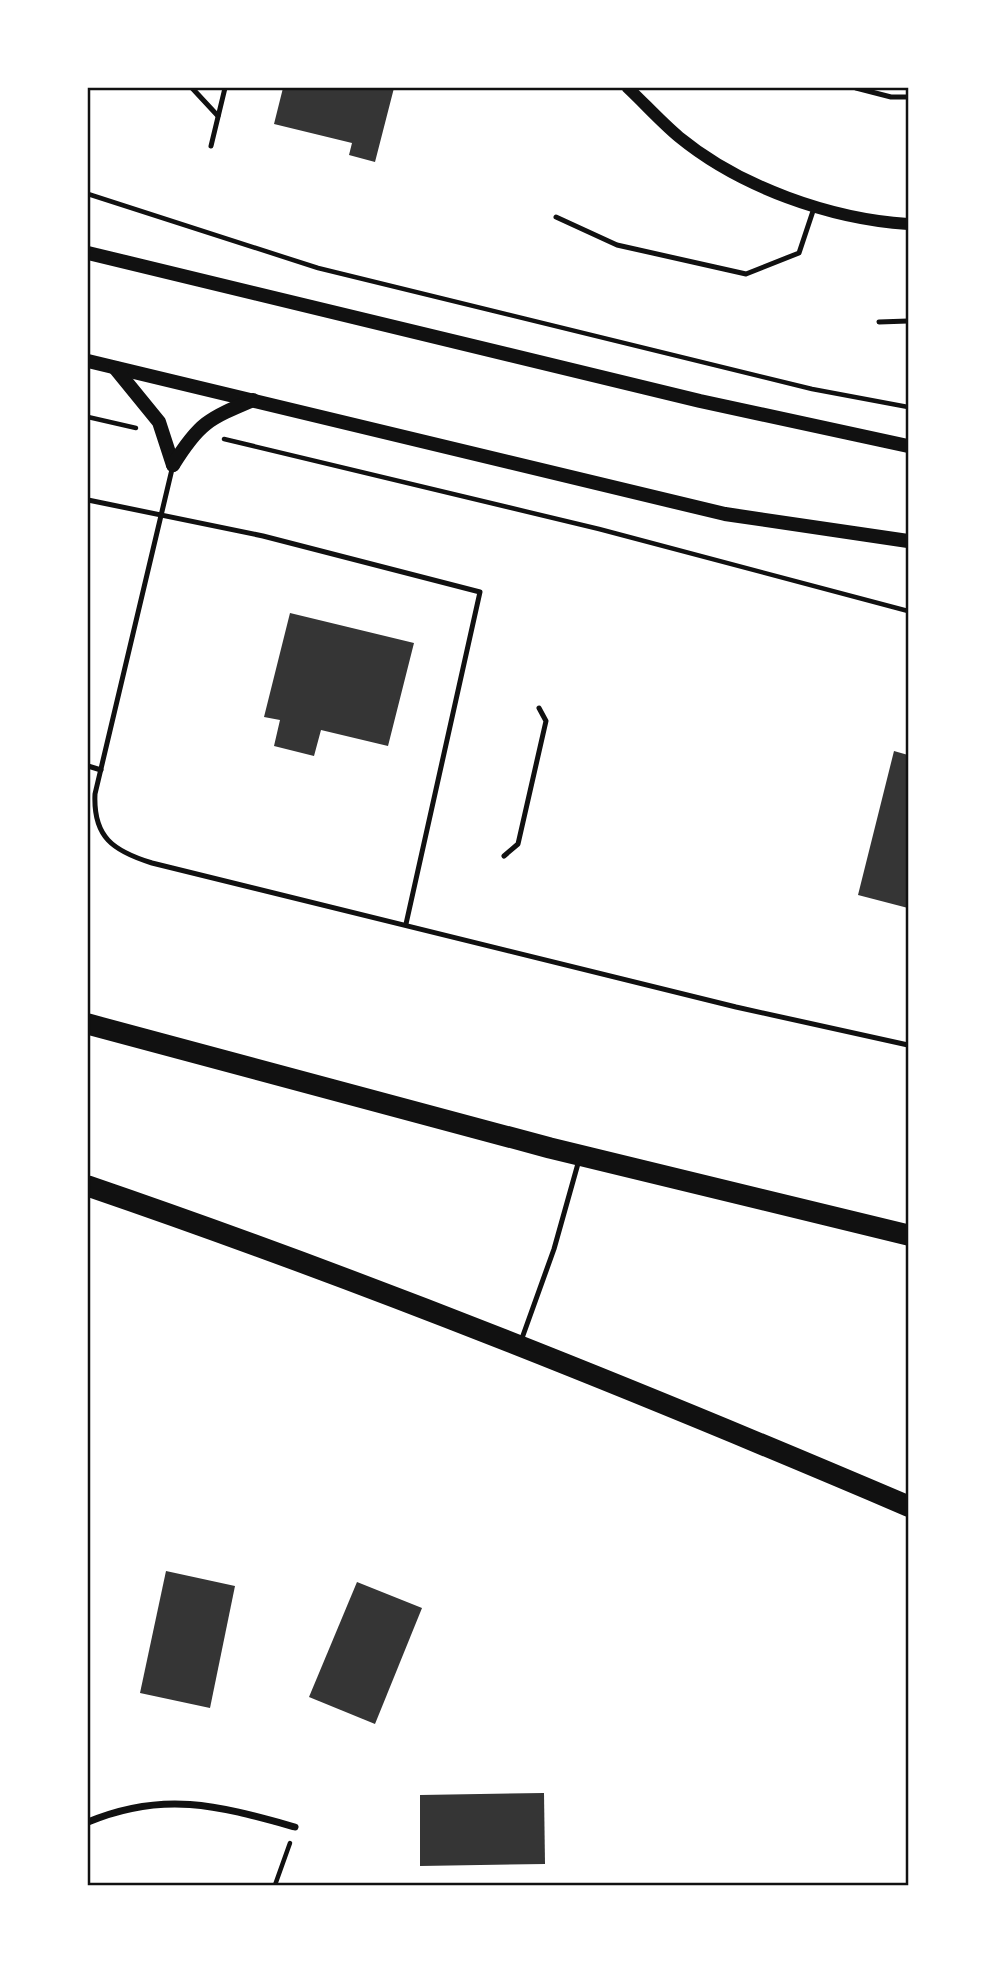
<svg xmlns="http://www.w3.org/2000/svg" width="996" height="1973" viewBox="0 0 996 1973" font-family="'Noto Sans',sans-serif">
  <style>
    .building { fill: #353535 }
    .lines { fill: none; stroke-linecap: round; stroke-linejoin: round }
    .path { stroke: #111; stroke-width: 4.5 }
    .service { stroke: #111; stroke-width: 5 }
    .minor { stroke: #111; stroke-width: 7 }
    .tertiary { stroke: #111; stroke-width: 12 }
    .secondary { stroke: #111; stroke-width: 14 }
    .motorway { stroke: #111; stroke-width: 21 }
    .neatline { fill: none; stroke: #111; stroke-width: 2.5 }
  </style>
  <rect width="100%" height="100%" fill="#fff"/>
  <g class="building">
    <polygon points="283,88 394,88 375,162 349,155 352,143 274,124"/>
    <polygon points="290,613 414,643 388,746 321,730 314,756 274,746 280,720 264,717"/>
    <polygon points="894,751 908,755 908,908 858,895"/>
    <polygon points="166,1571 235,1586 210,1708 140,1693"/>
    <polygon points="357,1582 422,1608 375,1724 309,1697"/>
    <polygon points="544,1793 545,1864 420,1866 420,1795"/>
  </g>
  <g class="lines">
    <g class="path">
      <polyline points="88,194 318,268 812,389 908,407"/>
      <polyline points="88,417 136,428"/>
      <polyline points="224,439 599,529 908,611"/>
      <polyline points="275,1885 290,1843"/>
    </g>
    <g class="service">
      <polyline points="192,88 218,116"/>
      <polyline points="856,88 891,97 908,97"/>
      <polyline points="211,146 225,88"/>
      <polyline points="556,217 617,245 746,274 799,253 814,208"/>
      <polyline points="879,322 908,321"/>
      <path d="M173,465L95,794C93,837 113,851 152,863L736,1007L908,1045"/>
      <polyline points="88,500 263,536 480,592 406,924"/>
      <polyline points="88,766 101,770"/>
      <polyline points="504,856 518,844 546,721 539,708"/>
      <polyline points="521,1341 554,1249 579,1160"/>
    </g>
    <path class="minor" d="M88,1822C165,1790 219,1806 295,1827"/>
    <path class="tertiary" d="M628,88C645,104 661,122 679,137C740,187 830,219 908,224"/>
    <g class="secondary">
      <polyline points="88,253 700,401 908,446"/>
      <polyline points="88,361 725,514 908,541"/>
      <polyline points="115,368 159,422 173,465"/>
      <path d="M173,465C199,423 208,419 253,400"/>
    </g>
    <g class="motorway">
      <polyline points="88,1024 550,1148 908,1235"/>
      <path d="M88,1186C368,1282 636,1390 908,1506"/>
    </g>
  </g>
  <rect width="996" height="1973" fill="none" stroke="#ffffff" stroke-width="178"/>
  <rect x="89" y="89" width="818" height="1795" class="neatline"/>
</svg>
